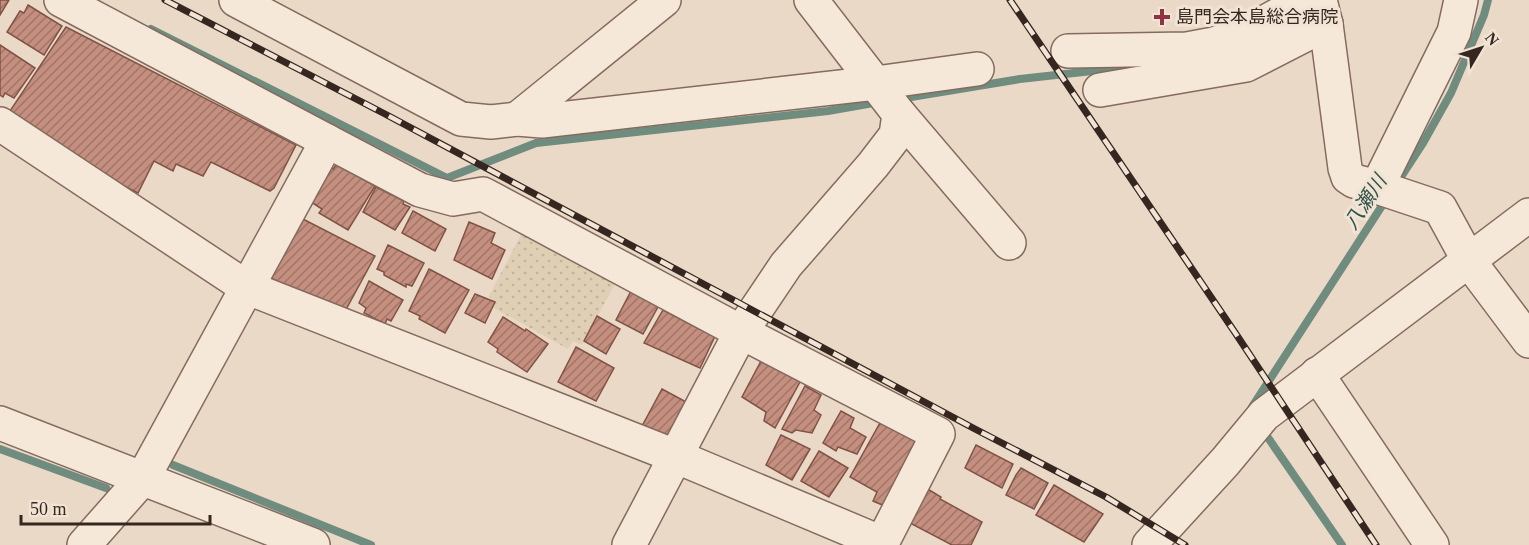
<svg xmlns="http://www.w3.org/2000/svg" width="1529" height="545" viewBox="0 0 1529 545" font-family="'Times New Roman','Noto Sans JP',serif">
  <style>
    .farmland { fill: url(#farmland-dots) }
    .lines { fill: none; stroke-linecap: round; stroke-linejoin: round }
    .stream { stroke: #6f8c7f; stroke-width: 8 }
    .building { fill: url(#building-hatch); stroke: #815246; stroke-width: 1.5 }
    .minor-casing { stroke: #846b5e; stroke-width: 36 }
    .minor { stroke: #f6e8d9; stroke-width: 33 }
    .rail-casing { stroke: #362620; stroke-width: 7 }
    .rail { stroke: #f2e4d5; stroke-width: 4.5; stroke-dasharray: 14; stroke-linecap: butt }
    .poi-dot { fill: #8e3346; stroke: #f2e4d5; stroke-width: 2 }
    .labels { text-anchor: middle; stroke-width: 6; stroke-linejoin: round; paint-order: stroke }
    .poi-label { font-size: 18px; fill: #362620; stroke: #f2e4d5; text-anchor: start }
    .water-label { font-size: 20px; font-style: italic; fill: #31544b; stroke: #f2e4d5 }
  </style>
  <defs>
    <pattern id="farmland-dots" width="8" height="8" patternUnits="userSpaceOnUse" patternTransform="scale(1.5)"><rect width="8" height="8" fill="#dfd0b5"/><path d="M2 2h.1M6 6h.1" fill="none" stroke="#c0b29b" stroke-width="1.8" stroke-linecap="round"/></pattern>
    <pattern id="building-hatch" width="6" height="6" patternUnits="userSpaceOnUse" patternTransform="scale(1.5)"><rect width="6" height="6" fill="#c58f80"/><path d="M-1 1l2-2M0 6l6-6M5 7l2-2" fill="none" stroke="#a17568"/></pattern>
  </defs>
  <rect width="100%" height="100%" fill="#ead9c7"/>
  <polygon class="farmland" points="522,233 616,282 582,345 573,341 568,349 492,307 494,302 489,296"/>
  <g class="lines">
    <g class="stream">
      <polyline points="151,29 447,178 536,143 828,111 879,102"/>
      <polyline points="899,99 1020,79 1146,65"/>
      <polyline points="1395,186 1423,143 1451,93 1484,15 1488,0"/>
      <polyline points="1252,407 1387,198"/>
      <polyline points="1262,429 1342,545"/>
      <polyline points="0,449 106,488"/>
      <polyline points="173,465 371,545"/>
    </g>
  </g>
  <g class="building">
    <polygon points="0,0 9,0 0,15"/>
    <polygon points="28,5 62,26 44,55 7,32 20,11 24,13"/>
    <polygon points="66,27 296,145 274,188 270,191 211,162 203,176 176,164 173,171 154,161 138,193 74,161 8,114"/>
    <polygon points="0,45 35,68 14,98 5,93 3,97 0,95"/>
    <polygon points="337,164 375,186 348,230 319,213 322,209 308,200 327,166 333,169"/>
    <polygon points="376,187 404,201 403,204 410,207 395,230 363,212"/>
    <polygon points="413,211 446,229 435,251 402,233"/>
    <polygon points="299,217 375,256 343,315 269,277"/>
    <polygon points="469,222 495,233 491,243 505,250 492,279 454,260"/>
    <polygon points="388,245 424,263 412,286 406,284 406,287 384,275 384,272 377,269"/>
    <polygon points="429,269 469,290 445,333 419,319 420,316 409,311"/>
    <polygon points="369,281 403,300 391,321 387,319 385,324 364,313 366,308 359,303"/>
    <polygon points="631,291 659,305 643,334 616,320"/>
    <polygon points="475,294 495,302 485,323 465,313"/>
    <polygon points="663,310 701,330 702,327 716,334 700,368 644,343"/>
    <polygon points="597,316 620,329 606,354 584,341"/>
    <polygon points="503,317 525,331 526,329 548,344 527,372 497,352 498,349 488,342"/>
    <polygon points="576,347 614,368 596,401 558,382"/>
    <polygon points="761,361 768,361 801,380 775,428 764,421 766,412 742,397"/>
    <polygon points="805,386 821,395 814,410 821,415 812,433 796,430 792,433 782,429"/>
    <polygon points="662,389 690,404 669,444 641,428"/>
    <polygon points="841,411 854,418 850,428 866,437 857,454 838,447 836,451 823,443"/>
    <polygon points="881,421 918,441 887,507 873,501 877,492 850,477"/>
    <polygon points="781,435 810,449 792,480 766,465"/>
    <polygon points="976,445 1013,464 1002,488 965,468"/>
    <polygon points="819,451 848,468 829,497 801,481"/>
    <polygon points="1021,468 1048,483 1034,509 1006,495 1016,475"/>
    <polygon points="1054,485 1103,514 1084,542 1036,515"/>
    <polygon points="926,488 941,497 940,499 982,522 971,545 952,545 908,522"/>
  </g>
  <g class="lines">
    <g class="minor-casing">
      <g id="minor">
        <polyline points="61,0 327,141 143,478 84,545"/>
        <polyline points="236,0 461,119 491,122 517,119 542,121 876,83 977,69"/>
        <polyline points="1320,0 1326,24 1345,168 1348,177 1354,181 1377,187 1440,208 1469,261 1529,341"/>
        <polyline points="1068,51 1187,49 1214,44 1244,34 1305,0"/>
        <polyline points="1100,90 1246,65 1326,24"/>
        <polyline points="899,114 1009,243"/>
        <polyline points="517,119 664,0"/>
        <polyline points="0,124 246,287 675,456 882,543"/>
        <polyline points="327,141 420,190 453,199 483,194 741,332 938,434 881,545"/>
        <polyline points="1377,187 1454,32 1461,0"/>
        <polyline points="1317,374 1432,545"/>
        <polyline points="0,423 313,545"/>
        <polyline points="629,545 741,332 786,265 873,165 896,135 899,114 811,0"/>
        <polyline points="1149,545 1225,462 1264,415 1529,215"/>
      </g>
    </g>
    <use href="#minor" class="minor"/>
    <g class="rail-casing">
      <g id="rail">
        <polyline points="165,0 385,114 975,429 1106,497 1185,545"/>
        <polyline points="1010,0 1236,334 1376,545"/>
      </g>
    </g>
    <use href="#rail" class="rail"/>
  </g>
  <path class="poi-dot" d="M1159 8h6v6h6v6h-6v6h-6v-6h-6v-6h6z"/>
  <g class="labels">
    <g class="poi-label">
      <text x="1176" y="23">島門会本島総合病院</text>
    </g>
    <g class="water-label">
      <text transform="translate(1365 202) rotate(-57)" y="7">八瀬川</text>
    </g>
  </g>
  <g transform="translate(1481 48) rotate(51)" stroke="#f2e4d5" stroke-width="4.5" paint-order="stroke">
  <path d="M0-4.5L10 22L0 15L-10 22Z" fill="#362620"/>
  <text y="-9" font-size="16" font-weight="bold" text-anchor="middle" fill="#362620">N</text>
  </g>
  <path d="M21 515v9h189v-9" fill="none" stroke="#362620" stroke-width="3"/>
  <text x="30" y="515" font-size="18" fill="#362620" stroke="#f2e4d5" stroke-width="4.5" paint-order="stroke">50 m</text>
</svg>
